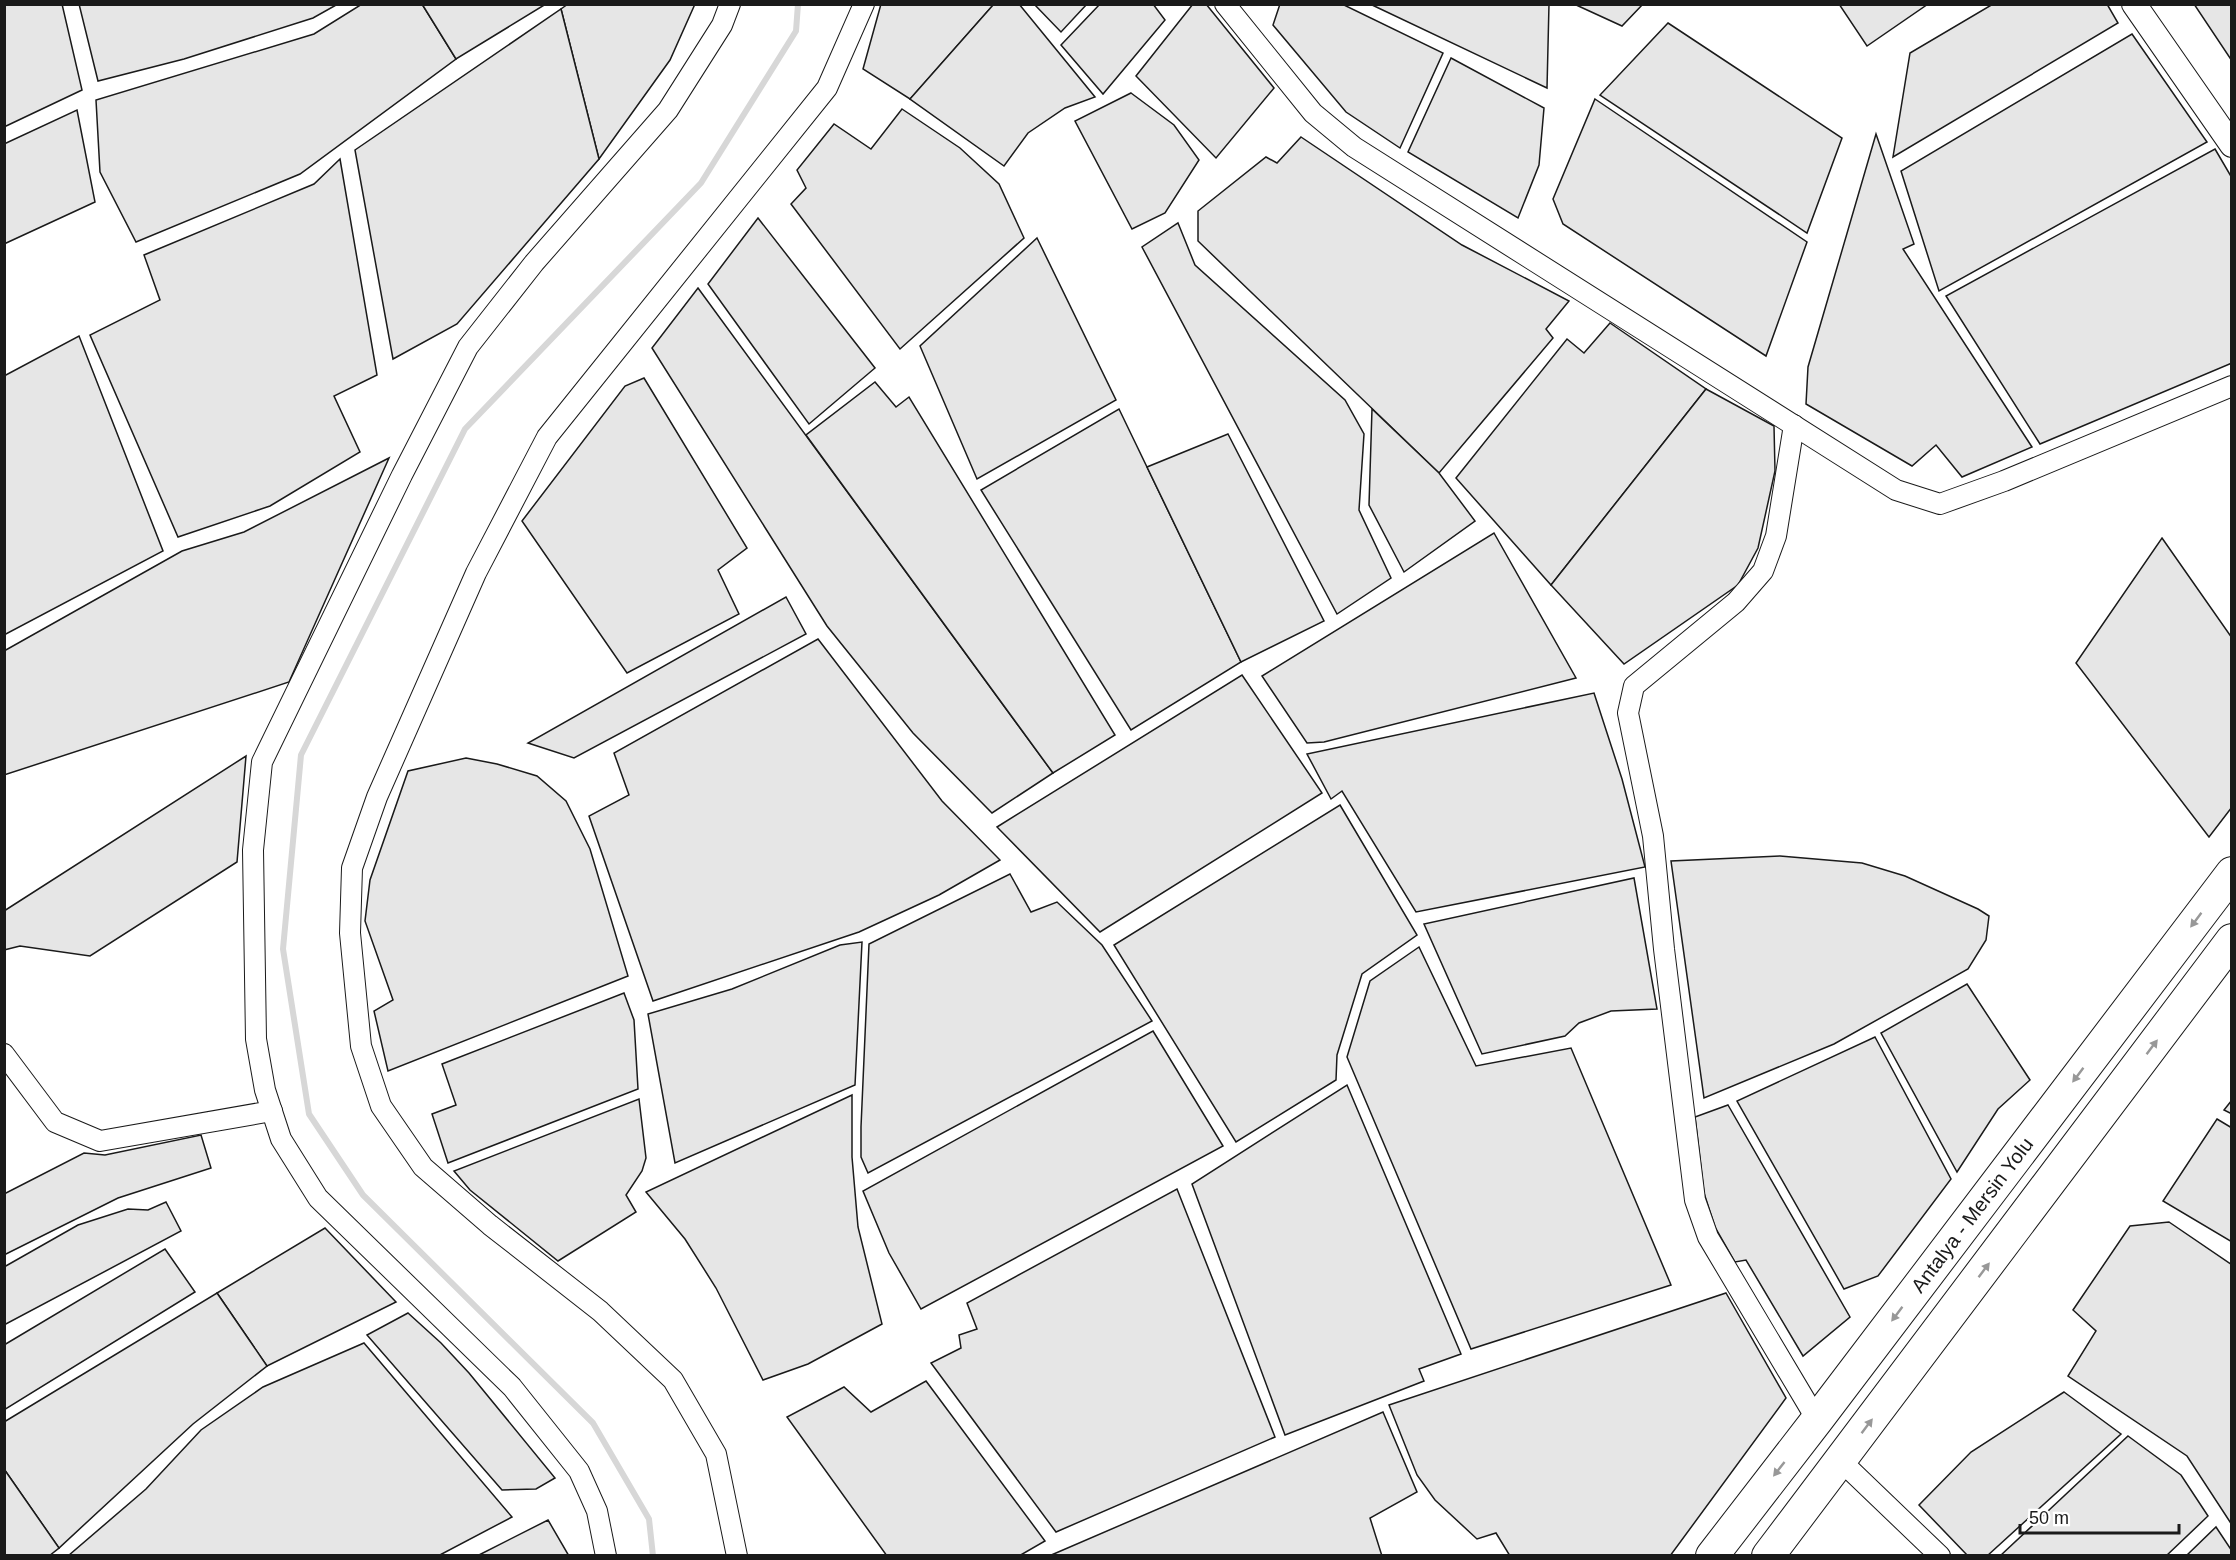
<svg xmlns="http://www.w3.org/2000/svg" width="2236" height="1560" viewBox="0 0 2236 1560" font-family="Helvetica,sans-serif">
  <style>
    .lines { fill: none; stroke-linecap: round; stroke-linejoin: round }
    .stream { stroke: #d7d7d7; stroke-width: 6 }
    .building { fill: #e6e6e6; stroke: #1a1a1a; stroke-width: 1.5 }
    .minor-casing { stroke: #1a1a1a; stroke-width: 22 }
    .tertiary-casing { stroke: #1a1a1a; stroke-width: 26 }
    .trunk-casing { stroke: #1a1a1a; stroke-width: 34 }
    .minor { stroke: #fff; stroke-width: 20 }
    .tertiary { stroke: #fff; stroke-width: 24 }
    .trunk { stroke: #fff; stroke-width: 32 }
    .oneway { fill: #989898 }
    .labels { text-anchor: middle; stroke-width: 4.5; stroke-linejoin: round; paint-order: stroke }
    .street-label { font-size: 20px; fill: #1a1a1a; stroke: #fff }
  </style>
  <rect width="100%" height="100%" fill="#fff"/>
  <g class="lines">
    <polyline class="stream" points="653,1556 649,1519 593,1423 363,1195 309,1114 283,949 301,755 465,429 701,183 796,31 798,4"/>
  </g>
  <g class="building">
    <polygon points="4,4 62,4 82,90 4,127"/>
    <polygon points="79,4 338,4 313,18 184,59 98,81"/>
    <polygon points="362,4 422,4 456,59 300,174 136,242 100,172 96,100 314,34"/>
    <polygon points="422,4 546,4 456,59"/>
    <polygon points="568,4 695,4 670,60 599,159 561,9"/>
    <polygon points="881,4 994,4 910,99 863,69"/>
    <polygon points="994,4 1019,4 1095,97 1065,108 1028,133 1004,166 910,99"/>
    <polygon points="1034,4 1087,4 1061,32"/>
    <polygon points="1100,4 1153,4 1165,20 1103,94 1061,45"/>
    <polygon points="1193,4 1206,4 1274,88 1216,158 1136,76"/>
    <polygon points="1280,4 1342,4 1443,53 1400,148 1346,112 1273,25"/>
    <polygon points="1370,4 1549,4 1547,88"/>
    <polygon points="1574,4 1643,4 1622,26"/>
    <polygon points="1839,4 1928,4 1867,46"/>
    <polygon points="1993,4 2107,4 2118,23 1893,157 1910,53"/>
    <polygon points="2194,4 2232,4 2232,61"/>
    <polygon points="561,9 599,159 457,324 393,359 355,150"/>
    <polygon points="1668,23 1842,138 1807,233 1600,95"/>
    <polygon points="2132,34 2207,142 1939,291 1901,171"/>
    <polygon points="1451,58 1544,108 1539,165 1518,218 1408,152"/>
    <polygon points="1131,93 1174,125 1199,160 1165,213 1132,229 1075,121"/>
    <polygon points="1595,99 1807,242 1766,356 1563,224 1553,199"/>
    <polygon points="902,109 960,148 999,184 1024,238 900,349 791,204 806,188 797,170 834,124 871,149"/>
    <polygon points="77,110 95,202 4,244 4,144"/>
    <polygon points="1876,134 1914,244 1903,249 2032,447 1962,477 1936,445 1912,466 1806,404 1808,367"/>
    <polygon points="1301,137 1462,245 1569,301 1546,329 1553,338 1439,473 1198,241 1198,211 1266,157 1277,163"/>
    <polygon points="2215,149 2232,178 2232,363 2040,444 1946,296"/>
    <polygon points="340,159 377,375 334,396 360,452 270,506 178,537 90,335 160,300 144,255 314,184"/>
    <polygon points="758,218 875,368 809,424 708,284"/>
    <polygon points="1178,223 1195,265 1345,400 1364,434 1359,510 1391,578 1337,614 1142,247"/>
    <polygon points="1037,238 1116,400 977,479 920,346"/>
    <polygon points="698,288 1053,773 992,813 913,733 827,626 652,348"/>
    <polygon points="1610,323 1706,389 1551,585 1456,478 1567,339 1584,353"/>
    <polygon points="79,336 163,551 4,635 4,376"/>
    <polygon points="644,378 747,548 718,570 739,614 627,673 522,521 625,386"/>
    <polygon points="875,382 896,407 909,397 1115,735 1053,773 806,435"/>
    <polygon points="1706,389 1774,426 1775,471 1758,548 1738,585 1624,664 1551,585"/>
    <polygon points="1119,409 1241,662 1131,730 981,490"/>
    <polygon points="1372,409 1439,473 1475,521 1404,572 1369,505"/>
    <polygon points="1228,434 1324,621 1241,662 1147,467"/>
    <polygon points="389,458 289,682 4,775 4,651 182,551 244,532"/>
    <polygon points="1494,533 1576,678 1324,742 1307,743 1262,676"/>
    <polygon points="2162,538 2232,638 2232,807 2209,837 2076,663"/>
    <polygon points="786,597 806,634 574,758 528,743"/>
    <polygon points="818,639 942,801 1000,860 939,895 859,932 653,1001 589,816 629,795 614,753"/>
    <polygon points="1242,675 1322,793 1100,932 997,827"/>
    <polygon points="1594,693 1622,779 1645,867 1416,912 1342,791 1331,799 1307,754"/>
    <polygon points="246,756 237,862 90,956 20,946 4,950 4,911"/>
    <polygon points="466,758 497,764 537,776 566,801 590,849 628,976 388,1071 374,1011 393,1000 365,921 370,880 408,771"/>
    <polygon points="1340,805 1417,935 1362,974 1337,1055 1336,1080 1236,1142 1114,945"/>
    <polygon points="1780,856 1862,863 1905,876 1978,909 1989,916 1986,940 1968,969 1834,1044 1704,1098 1671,861"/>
    <polygon points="1010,874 1031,912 1057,902 1102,945 1152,1021 868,1173 861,1157 861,1127 869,944"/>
    <polygon points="1634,878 1657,1009 1611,1011 1579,1023 1565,1036 1482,1054 1424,924"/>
    <polygon points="862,942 855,1085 675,1163 648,1014 732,989 840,945"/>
    <polygon points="1419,947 1476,1066 1571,1048 1671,1285 1471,1349 1347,1057 1370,981"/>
    <polygon points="1967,984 2030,1080 1998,1109 1957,1172 1881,1033"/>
    <polygon points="624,993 634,1020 638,1089 448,1163 432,1114 456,1105 442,1064"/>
    <polygon points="1153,1031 1223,1146 921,1309 889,1253 863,1191"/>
    <polygon points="1875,1037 1951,1179 1878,1276 1844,1289 1737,1101"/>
    <polygon points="1347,1085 1461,1354 1419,1369 1424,1381 1285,1435 1192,1184"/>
    <polygon points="852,1095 852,1157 858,1227 882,1324 808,1364 763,1380 716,1288 685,1239 646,1192"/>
    <polygon points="639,1099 646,1158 642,1171 626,1195 636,1212 558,1261 470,1190 454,1171"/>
    <polygon points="2232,1100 2232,1114 2224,1110"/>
    <polygon points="1728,1105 1850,1317 1803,1356 1746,1260 1735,1262 1715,1227 1704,1193 1695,1117"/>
    <polygon points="2217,1119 2232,1128 2232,1242 2163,1201"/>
    <polygon points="201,1135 211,1168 118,1198 4,1255 4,1194 84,1153 105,1155"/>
    <polygon points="1177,1189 1275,1437 1056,1532 931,1363 961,1348 959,1335 977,1329 967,1303"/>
    <polygon points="166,1202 181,1231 4,1325 4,1267 78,1225 128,1209 148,1210"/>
    <polygon points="2169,1222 2232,1265 2232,1525 2187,1456 2068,1376 2096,1331 2073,1310 2130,1226"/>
    <polygon points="325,1228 396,1302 267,1366 217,1293"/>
    <polygon points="165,1249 195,1292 4,1410 4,1345"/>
    <polygon points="217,1293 267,1366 193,1424 59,1548 4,1469 4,1422"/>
    <polygon points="1726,1293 1786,1398 1670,1556 1510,1556 1496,1533 1477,1539 1435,1500 1417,1475 1389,1405"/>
    <polygon points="408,1313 441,1343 469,1373 555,1478 536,1489 502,1490 367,1335"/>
    <polygon points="364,1343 512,1517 438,1556 68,1556 146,1489 201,1430 263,1387"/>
    <polygon points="926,1381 1045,1541 1019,1556 887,1556 787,1417 844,1387 871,1412"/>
    <polygon points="2064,1392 2121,1434 1987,1556 1968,1556 1919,1505 1971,1452"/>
    <polygon points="1383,1412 1417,1492 1370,1518 1382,1556 1049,1556"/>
    <polygon points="2128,1436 2181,1475 2208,1516 2166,1556 2000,1556"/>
    <polygon points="4,1469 59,1548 49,1556 4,1556"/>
    <polygon points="548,1520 569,1556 477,1556"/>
    <polygon points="2216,1527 2232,1551 2232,1556 2186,1556"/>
  </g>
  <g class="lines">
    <g class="minor-casing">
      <g id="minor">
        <polyline points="1225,4 1313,113 1354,147 1896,490 1940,504 2004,481 2232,386"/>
        <polyline points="1794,425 1776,536 1763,571 1736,602 1634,686 1628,713 1653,836 1664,949 1695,1200 1708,1237 1817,1420"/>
        <polyline points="4,1054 55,1122 100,1141 272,1111"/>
        <polyline points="1841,1461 1940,1556"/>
        <polyline points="606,1556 597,1511 579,1471 512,1387 318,1198 281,1139 265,1090 256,1039 253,850 262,762 402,475 468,347 534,263 668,110 722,25 730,4"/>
        <polyline points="737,1556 716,1454 673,1380 600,1311 490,1225 423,1167 381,1106 361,1046 350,933 352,868 377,797 476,573 547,437 827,88 864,4"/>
      </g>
    </g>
    <g class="tertiary-casing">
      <polyline id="tertiary" points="2134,4 2232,145"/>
    </g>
    <g class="trunk-casing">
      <g id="trunk">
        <polyline points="1712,1556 1817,1420 2232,873"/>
        <polyline points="1768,1556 2232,940"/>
      </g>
    </g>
    <use href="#minor" class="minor"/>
    <use href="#tertiary" class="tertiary"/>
    <use href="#trunk" class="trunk"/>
  </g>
  <defs><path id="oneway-solid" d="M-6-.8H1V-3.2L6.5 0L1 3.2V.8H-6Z" transform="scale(1.5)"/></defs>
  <g class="oneway">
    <use href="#oneway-solid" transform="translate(2196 920) rotate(127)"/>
    <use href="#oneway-solid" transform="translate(2152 1047) rotate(-53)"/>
    <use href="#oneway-solid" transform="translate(2078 1075) rotate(127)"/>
    <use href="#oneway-solid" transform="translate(1984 1270) rotate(-53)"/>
    <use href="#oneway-solid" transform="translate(1897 1314) rotate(127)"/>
    <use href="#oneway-solid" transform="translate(1867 1426) rotate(-53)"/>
    <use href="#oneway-solid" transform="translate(1779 1469) rotate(128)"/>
  </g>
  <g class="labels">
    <g class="street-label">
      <text transform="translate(1972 1215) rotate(-53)" y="7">Antalya - Mersin Yolu</text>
    </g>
  </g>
  <rect width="2236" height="1560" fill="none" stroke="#1a1a1a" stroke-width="12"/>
  <path d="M2020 1524v9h159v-9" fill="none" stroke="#1a1a1a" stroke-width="3"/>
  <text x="2029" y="1524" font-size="18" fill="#1a1a1a" stroke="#ffffff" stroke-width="4.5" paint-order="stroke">50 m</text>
</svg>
